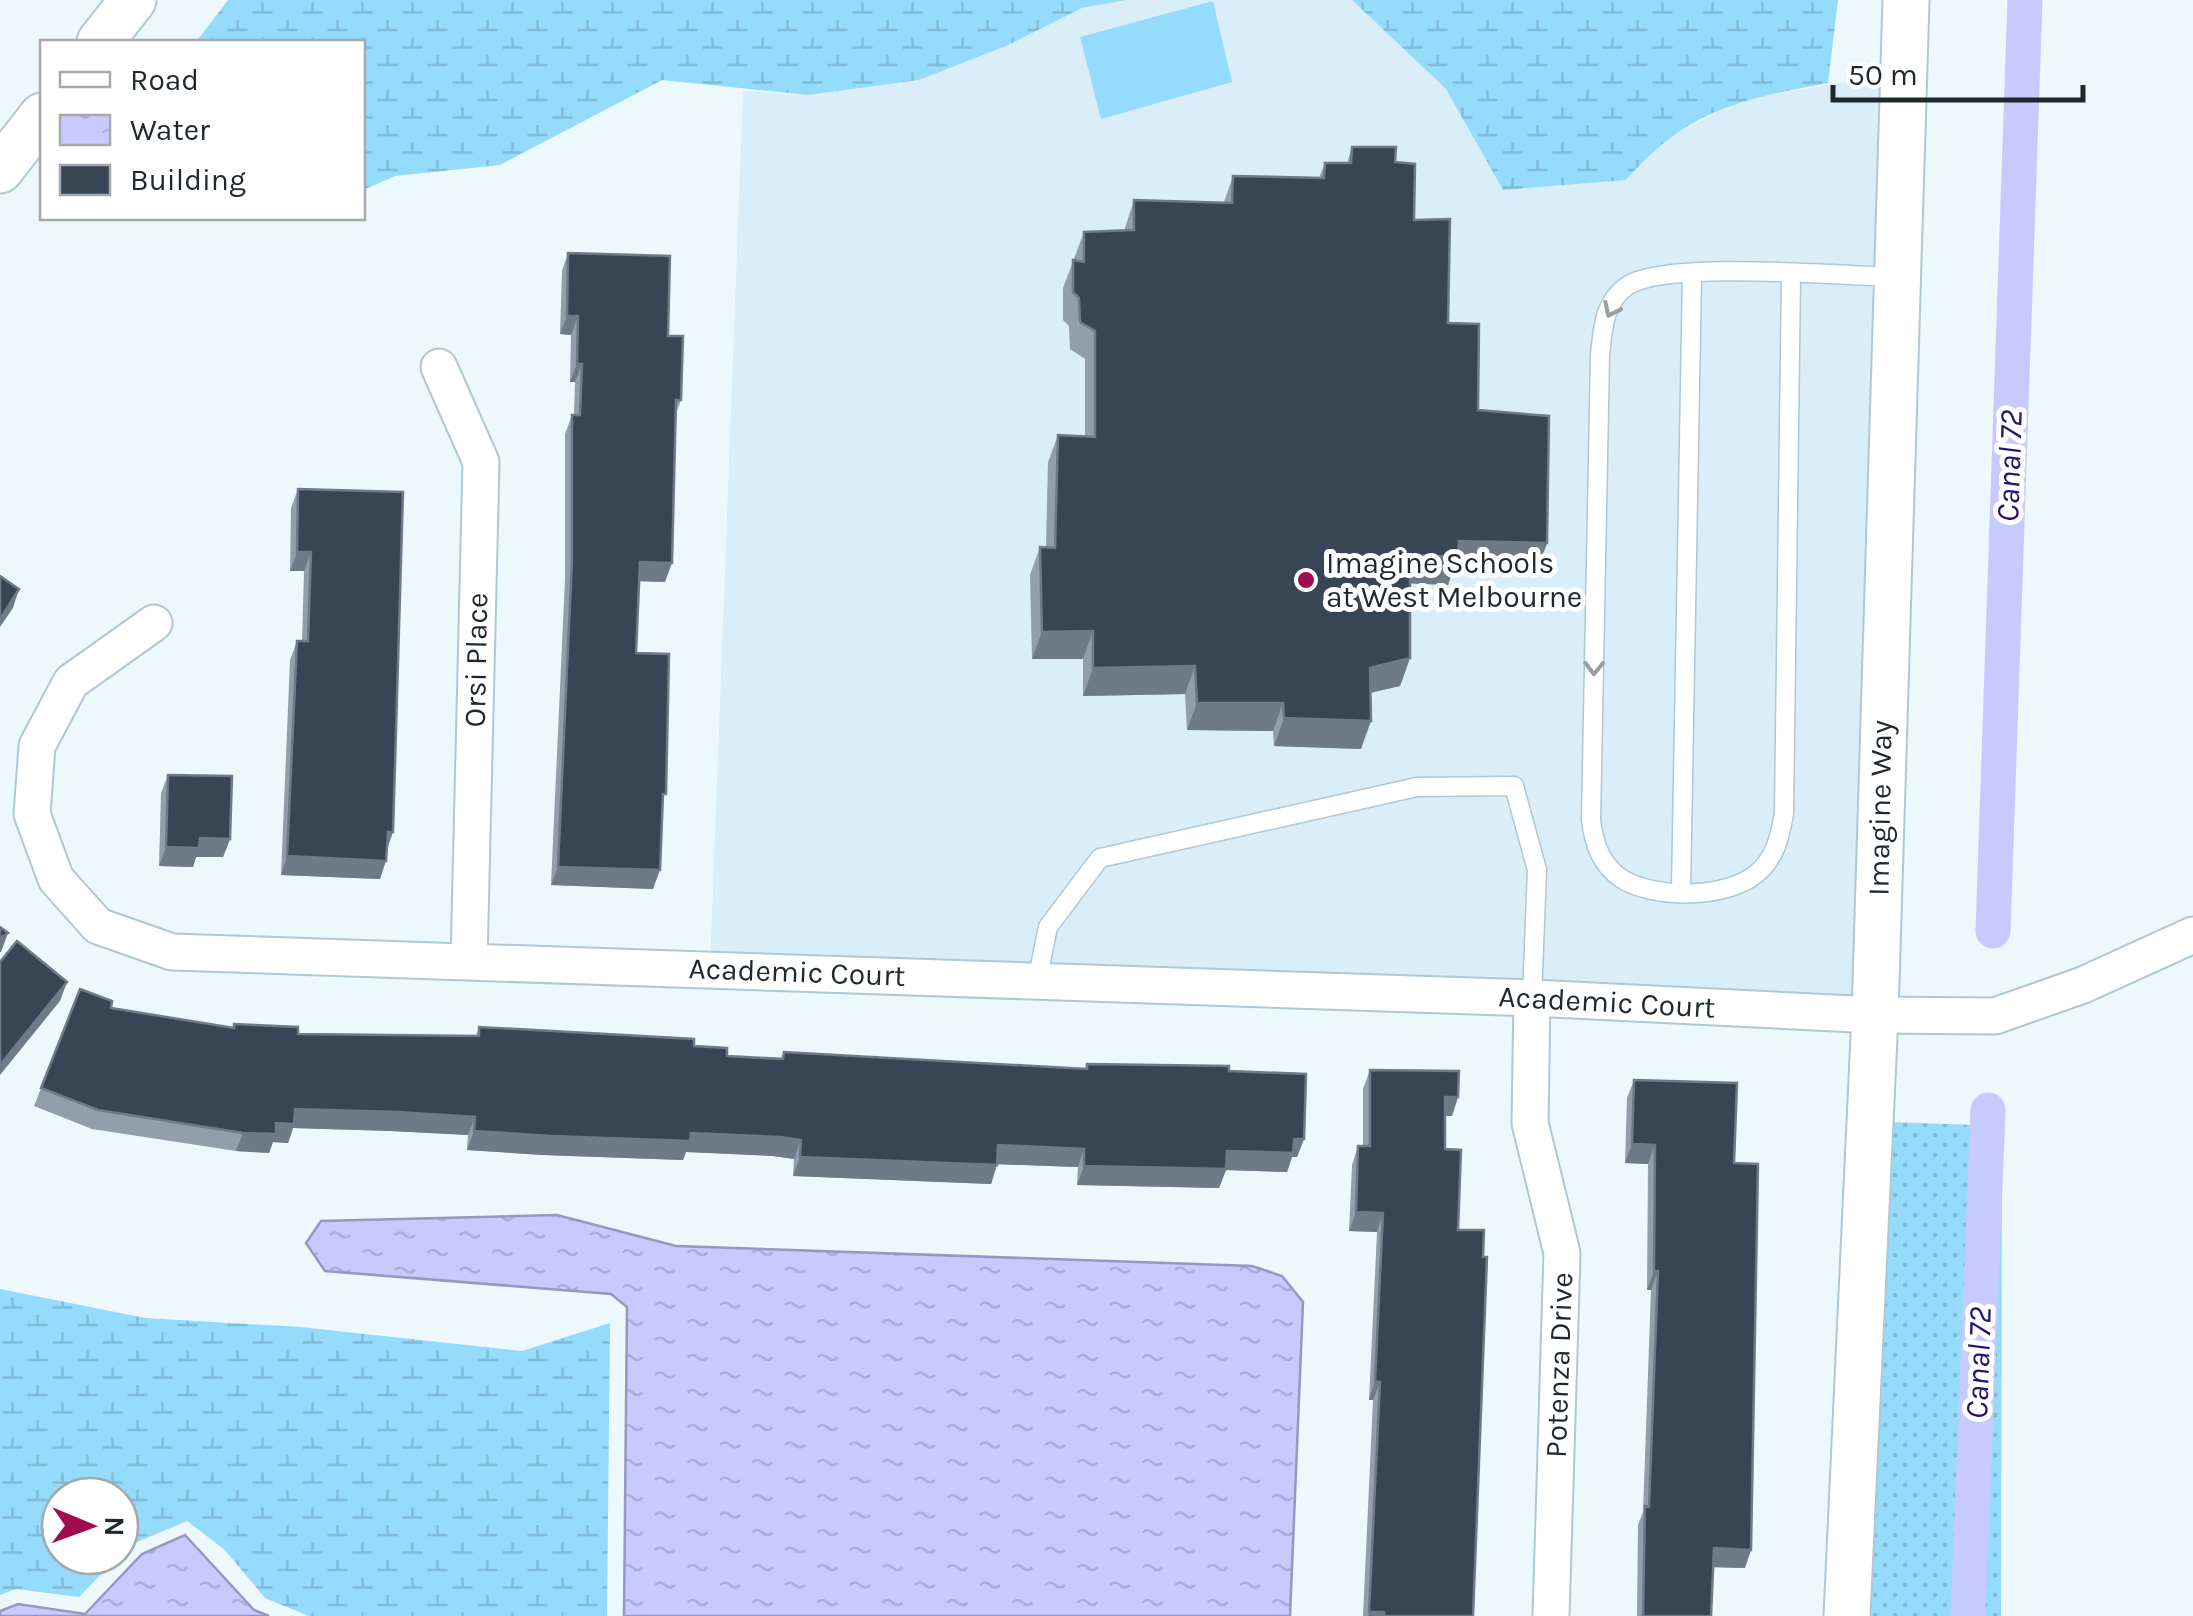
<svg xmlns="http://www.w3.org/2000/svg" width="2193" height="1616" viewBox="0 0 2193 1616" font-family="Karla,sans-serif">
  <style>
    .built { fill: #d9eef8 }
    .grass { fill: url(#grass-dots) }
    .wetland { fill: url(#wetland-marsh) }
    .pitch { fill: #94dbfc }
    .water { fill: url(#water-ripples); stroke: #9499c0; stroke-width: 2.5 }
    .lines { fill: none; stroke-linecap: round; stroke-linejoin: round }
    .canal { stroke: #c7caff; stroke-width: 35 }
    .service-casing { stroke: #aec8d4; stroke-width: 21 }
    .minor-casing { stroke: #aec8d4; stroke-width: 39 }
    .tertiary-casing { stroke: #aec8d4; stroke-width: 49 }
    .service { stroke: #fff; stroke-width: 18 }
    .minor { stroke: #fff; stroke-width: 35 }
    .tertiary { stroke: #fff; stroke-width: 45 }
    .wall { fill: #929ea9 }
    .shaded-wall { fill: #6e7b87 }
    .building { fill: #384555; stroke: #6e7b87; stroke-width: 2.5 }
    .oneway { stroke: #9a9ea0 }
    .poi-dot { fill: #a00a4f; stroke: #fff; stroke-width: 4 }
    .labels { text-anchor: middle; stroke-width: 10; stroke-linejoin: round; paint-order: stroke }
    .poi-label { font-size: 30px; fill: #1e282d; stroke: #fff; text-anchor: start }
    .street-label { font-size: 30px; fill: #1e282d; stroke: #fff }
    .water-label { font-size: 32px; font-style: italic; fill: #281274; stroke: #fff }
  </style>
  <defs>
    <pattern id="grass-dots" width="8" height="8" patternUnits="userSpaceOnUse" patternTransform="scale(2.5)"><rect width="8" height="8" fill="#94dbfc"/><path d="M2 2h.1M6 6h.1" fill="none" stroke="#7fbcd8" stroke-width="1.8" stroke-linecap="round"/></pattern>
    <pattern id="wetland-marsh" width="20" height="14" patternUnits="userSpaceOnUse" patternTransform="scale(2.5)"><rect width="20" height="14" fill="#94dbfc"/><path d="M1 5h8M5 5V1M11 12h8M15 12V8" fill="none" stroke="#7fbcd8"/></pattern>
    <pattern id="water-ripples" width="26" height="14" patternUnits="userSpaceOnUse" patternTransform="scale(2.5)"><rect width="26" height="14" fill="#c7caff"/><path d="M2 4q2-2 4 0t4 0M15 11q2-2 4 0t4 0" fill="none" stroke="#aaaedb"/></pattern>
  </defs>
  <rect width="100%" height="100%" fill="#edf8fd"/>
  <polygon class="built" points="1126,0 1352,0 1446,89 1503,190 1626,180 1659,143 1739,100 1904,73 1875,1015 710,969 743,91 807,95 1083,8"/>
  <polygon class="grass" points="1890,1122 2002,1126 2001,1616 1866,1616"/>
  <g class="wetland">
    <polygon points="228,0 1126,0 1082,8 1008,45 919,80 807,95 662,80 500,165 395,176 363,190 362,42 196,42"/>
    <path d="M1352,0H1838L1828,83C1740,100 1688,109 1626,180L1503,190L1446,89Z"/>
    <polygon points="0,1289 145,1318 300,1327 522,1351 610,1323 607,1616 309,1616 265,1598 225,1550 187,1521 130,1545 120,1555 120,1496 60,1496 60,1556 119,1556 79,1597 16,1589 0,1595"/>
  </g>
  <polygon class="pitch" points="1213,1 1232,82 1101,119 1080,37"/>
  <g class="water">
    <polygon points="557,1215 676,1246 1252,1266 1282,1276 1303,1302 1290,1616 624,1616 627,1307 611,1294 325,1271 306,1243 321,1221"/>
    <polygon points="185,1535 254,1610 269,1616 0,1616 0,1611 18,1604 85,1614 142,1554"/>
  </g>
  <g class="lines">
    <g class="canal">
      <polyline points="1993,931 2025,0"/>
      <polyline points="1968,1616 1988,1110"/>
    </g>
    <g class="service-casing">
      <g id="service">
        <path d="M1791,275L1784,813C1780,837 1775,859 1756,874C1725,899 1655,899 1622,879C1601,865 1594,844 1591,820L1600,355C1603,329 1603,303 1627,286C1665,260 1842,276 1896,277"/>
        <polyline points="1681,891 1692,274"/>
        <polyline points="1037,981 1048,927 1100,858 1417,787 1514,786 1537,870 1532,998"/>
      </g>
    </g>
    <g class="minor-casing">
      <g id="minor">
        <polyline points="439,367 481,462 469,961"/>
        <polyline points="154,623 71,682 37,746 32,814 56,879 98,926 172,952 1532,998 1875,1015 1995,1016 2083,985 2193,935"/>
        <polyline points="1532,998 1530,1123 1562,1253 1551,1616"/>
      </g>
    </g>
    <g class="tertiary-casing">
      <g id="tertiary">
        <polyline points="100,42 133,0"/>
        <polyline points="0,170 42,116"/>
        <polyline points="1847,1616 1875,1015 1906,0"/>
      </g>
    </g>
    <use href="#service" class="service"/>
    <use href="#minor" class="minor"/>
    <use href="#tertiary" class="tertiary"/>
  </g>
  <g class="wall">
    <polygon points="1352,147 1395,162 1478,410 1547,543 1537,570 1453,569 1448,585 1410,583 1410,658 1400,686 1370,693 1361,749 1274,746 1273,731 1187,730 1185,694 1083,696 1083,659 1032,659 1030,575 1040,547 1046,548 1048,462 1058,435 1085,436 1085,359 1070,349 1069,326 1063,320 1063,288 1084,232 1124,231 1134,200 1224,202 1233,176 1319,178 1325,163 1347,163"/>
    <polygon points="568,253 668,336 681,400 675,416 665,582 639,581 636,653 662,806 653,889 551,885 565,579 565,434 572,415 574,415 575,382 570,382 571,335 560,334 562,271"/>
    <polygon points="298,489 393,832 387,849 380,879 281,875 290,660 297,641 302,641 304,571 290,571 291,508"/>
    <polygon points="168,775 230,839 223,857 196,857 193,867 159,866 161,793"/>
    <polygon points="80,989 111,1008 233,1028 234,1024 298,1034 476,1036 479,1027 694,1046 727,1056 781,1058 784,1052 1085,1069 1087,1064 1229,1071 1304,1139 1297,1157 1292,1157 1287,1172 1226,1170 1219,1188 1077,1185 1078,1167 997,1164 991,1184 793,1176 794,1159 773,1156 686,1152 683,1160 543,1155 467,1150 468,1135 391,1131 293,1128 288,1143 273,1142 269,1153 236,1151 92,1129 34,1106"/>
    <polygon points="1370,1070 1458,1097 1452,1116 1445,1116 1445,1149 1458,1230 1473,1616 1363,1616 1373,1400 1369,1400 1377,1232 1349,1231 1352,1165 1358,1146 1363,1146 1363,1089"/>
    <polygon points="1634,1080 1734,1163 1745,1568 1713,1567 1711,1616 1637,1616 1638,1525 1643,1512 1651,1290 1647,1290 1648,1164 1625,1163 1627,1098"/>
  </g>
  <g class="shaded-wall">
    <polygon points="567,316 578,316 571,335 560,334"/>
    <polygon points="577,364 582,364 575,382 570,382"/>
    <polygon points="1459,541 1547,543 1537,570 1453,569 1448,585 1400,583 1410,555"/>
    <polygon points="297,552 311,552 304,571 290,571"/>
    <polygon points="640,562 672,563 665,582 633,581"/>
    <polygon points="19,589 13,608 0,627 0,619"/>
    <polygon points="1093,631 1083,659 1032,659 1042,632"/>
    <polygon points="1410,658 1400,686 1360,695 1370,668"/>
    <polygon points="1195,666 1185,694 1083,696 1093,668"/>
    <polygon points="1197,703 1283,703 1273,731 1187,730"/>
    <polygon points="1284,718 1371,721 1361,749 1274,746"/>
    <polygon points="388,832 393,832 386,851"/>
    <polygon points="200,838 230,839 223,857 196,857 193,867 159,866 166,847"/>
    <polygon points="287,856 386,861 380,879 281,875"/>
    <polygon points="558,867 660,870 653,889 551,885"/>
    <polygon points="8,933 1,952 0,952 0,938"/>
    <polygon points="67,982 60,1001 0,1075 0,1065"/>
    <polygon points="1445,1097 1458,1097 1452,1116 1438,1116"/>
    <polygon points="295,1109 398,1112 475,1117 468,1135 391,1131 293,1128 288,1143 273,1142 269,1153 236,1151 243,1133 276,1123"/>
    <polygon points="474,1131 691,1133 780,1137 801,1140 794,1159 773,1156 686,1152 683,1160 543,1155 467,1150"/>
    <polygon points="1294,1139 1304,1139 1297,1157 1292,1157 1287,1172 1226,1170 1219,1188 1077,1185 1084,1166 1227,1151"/>
    <polygon points="1632,1144 1655,1145 1648,1164 1625,1163"/>
    <polygon points="998,1145 1084,1149 1078,1167 992,1164"/>
    <polygon points="800,1157 997,1165 991,1184 793,1176"/>
    <polygon points="1356,1212 1383,1213 1377,1232 1349,1231"/>
    <polygon points="1654,1271 1658,1271 1651,1290 1647,1290"/>
    <polygon points="1375,1381 1380,1382 1373,1400 1369,1400"/>
    <polygon points="1714,1548 1751,1550 1745,1568 1707,1567"/>
    <polygon points="1369,1612 1384,1612 1382,1616 1368,1616"/>
  </g>
  <g class="building">
    <polygon points="1352,147 1396,147 1395,162 1415,164 1414,220 1450,219 1448,323 1479,324 1478,410 1549,416 1547,543 1459,541 1458,557 1410,555 1410,658 1370,668 1371,721 1284,718 1283,703 1197,703 1195,666 1093,668 1093,631 1042,632 1040,547 1055,548 1058,435 1095,437 1095,331 1080,322 1079,298 1073,292 1073,260 1084,262 1084,232 1134,230 1134,200 1232,203 1233,176 1324,178 1325,163 1351,163"/>
    <polygon points="568,253 670,256 668,336 683,336 681,400 676,400 672,563 640,562 636,653 669,654 666,794 663,794 660,870 558,867 572,560 572,415 580,415 582,364 577,364 578,316 567,316"/>
    <polygon points="298,489 403,492 393,832 388,832 386,861 287,856 297,641 308,641 311,552 297,552"/>
    <polygon points="0,576 19,589 0,619"/>
    <polygon points="168,775 232,776 230,839 200,838 199,848 166,847"/>
    <polygon points="0,927 8,933 0,938"/>
    <polygon points="17,941 67,982 0,1065 0,962"/>
    <polygon points="80,989 112,1001 111,1008 234,1028 234,1024 298,1027 298,1034 479,1036 479,1027 694,1039 694,1046 727,1048 727,1056 783,1059 784,1052 1087,1069 1087,1064 1229,1066 1229,1071 1306,1074 1304,1139 1294,1139 1293,1153 1227,1151 1226,1169 1084,1166 1084,1149 998,1145 997,1165 800,1157 801,1140 780,1137 691,1133 690,1141 550,1136 474,1131 475,1117 398,1112 295,1109 294,1124 276,1123 276,1134 243,1133 98,1110 41,1088"/>
    <polygon points="1370,1070 1459,1071 1458,1097 1445,1097 1445,1149 1461,1150 1458,1230 1484,1230 1483,1257 1487,1257 1473,1616 1384,1616 1384,1612 1369,1612 1380,1382 1375,1381 1383,1213 1356,1212 1358,1146 1370,1146"/>
    <polygon points="1634,1080 1737,1083 1734,1163 1758,1164 1751,1550 1714,1548 1711,1616 1643,1616 1645,1506 1649,1507 1658,1271 1654,1271 1655,1145 1632,1144"/>
  </g>
  <defs><path id="oneway-chevron" d="M-2-3.5L2.5 0L-2 3.5" fill="none" stroke-width="1.6" stroke-linecap="round" stroke-linejoin="round" transform="scale(2.5)"/></defs>
  <g class="oneway">
    <use href="#oneway-chevron" transform="translate(1611 310) rotate(116)"/>
    <use href="#oneway-chevron" transform="translate(1594 668) rotate(91)"/>
  </g>
  <circle class="poi-dot" cx="1306" cy="580" r="10"/>
  <g class="labels">
    <g class="poi-label">
      <text x="1326" y="573">Imagine Schools<tspan x="1326" dy="34">at West Melbourne</tspan></text>
    </g>
    <g class="street-label">
      <text transform="translate(476 660) rotate(-89)" y="10">Orsi Place</text>
      <text transform="translate(1880 808) rotate(-89)" y="10">Imagine Way</text>
      <text transform="translate(797 972) rotate(2)" y="10">Academic Court</text>
      <text transform="translate(1607 1002) rotate(3)" y="10">Academic Court</text>
      <text transform="translate(1559 1365) rotate(-88)" y="10">Potenza Drive</text>
    </g>
    <g class="water-label">
      <text transform="translate(2009 466) rotate(-88)" y="11">Canal 72</text>
      <text transform="translate(1978 1363) rotate(-88)" y="11">Canal 72</text>
    </g>
  </g>
  <rect x="40" y="40" width="325" height="180" fill="#ffffff" stroke="#a5a9ab" stroke-width="2.5"/>
  <rect x="60" y="72" width="50" height="15" fill="#ffffff" stroke="#a5a9ab" stroke-width="2.5"/>
  <text x="130" y="90" font-size="30" fill="#1e282d">Road</text>
  <rect x="60" y="115" width="50" height="30" fill="url(#water-ripples)" stroke="#a5a9ab" stroke-width="2.5"/>
  <text x="130" y="140" font-size="30" fill="#1e282d">Water</text>
  <rect x="60" y="165" width="50" height="30" fill="#384555" stroke="#a5a9ab" stroke-width="2.5"/>
  <text x="130" y="190" font-size="30" fill="#1e282d">Building</text>
  <g transform="translate(90 1526) rotate(91)"><circle r="48" fill="#ffffff" stroke="#a5a9ab" stroke-width="2.5"/>
  <path d="M0-8L18 38L0 25L-18 38Z" fill="#a00a4f"/>
  <text y="-15" font-size="28" font-weight="bold" text-anchor="middle" fill="#1e282d">N</text>
  </g>
  <path d="M1833 85v15h250v-15" fill="none" stroke="#1e282d" stroke-width="5"/>
  <text x="1848" y="85" font-size="30" fill="#1e282d" stroke="#ffffff" stroke-width="8" paint-order="stroke">50 m</text>
</svg>
